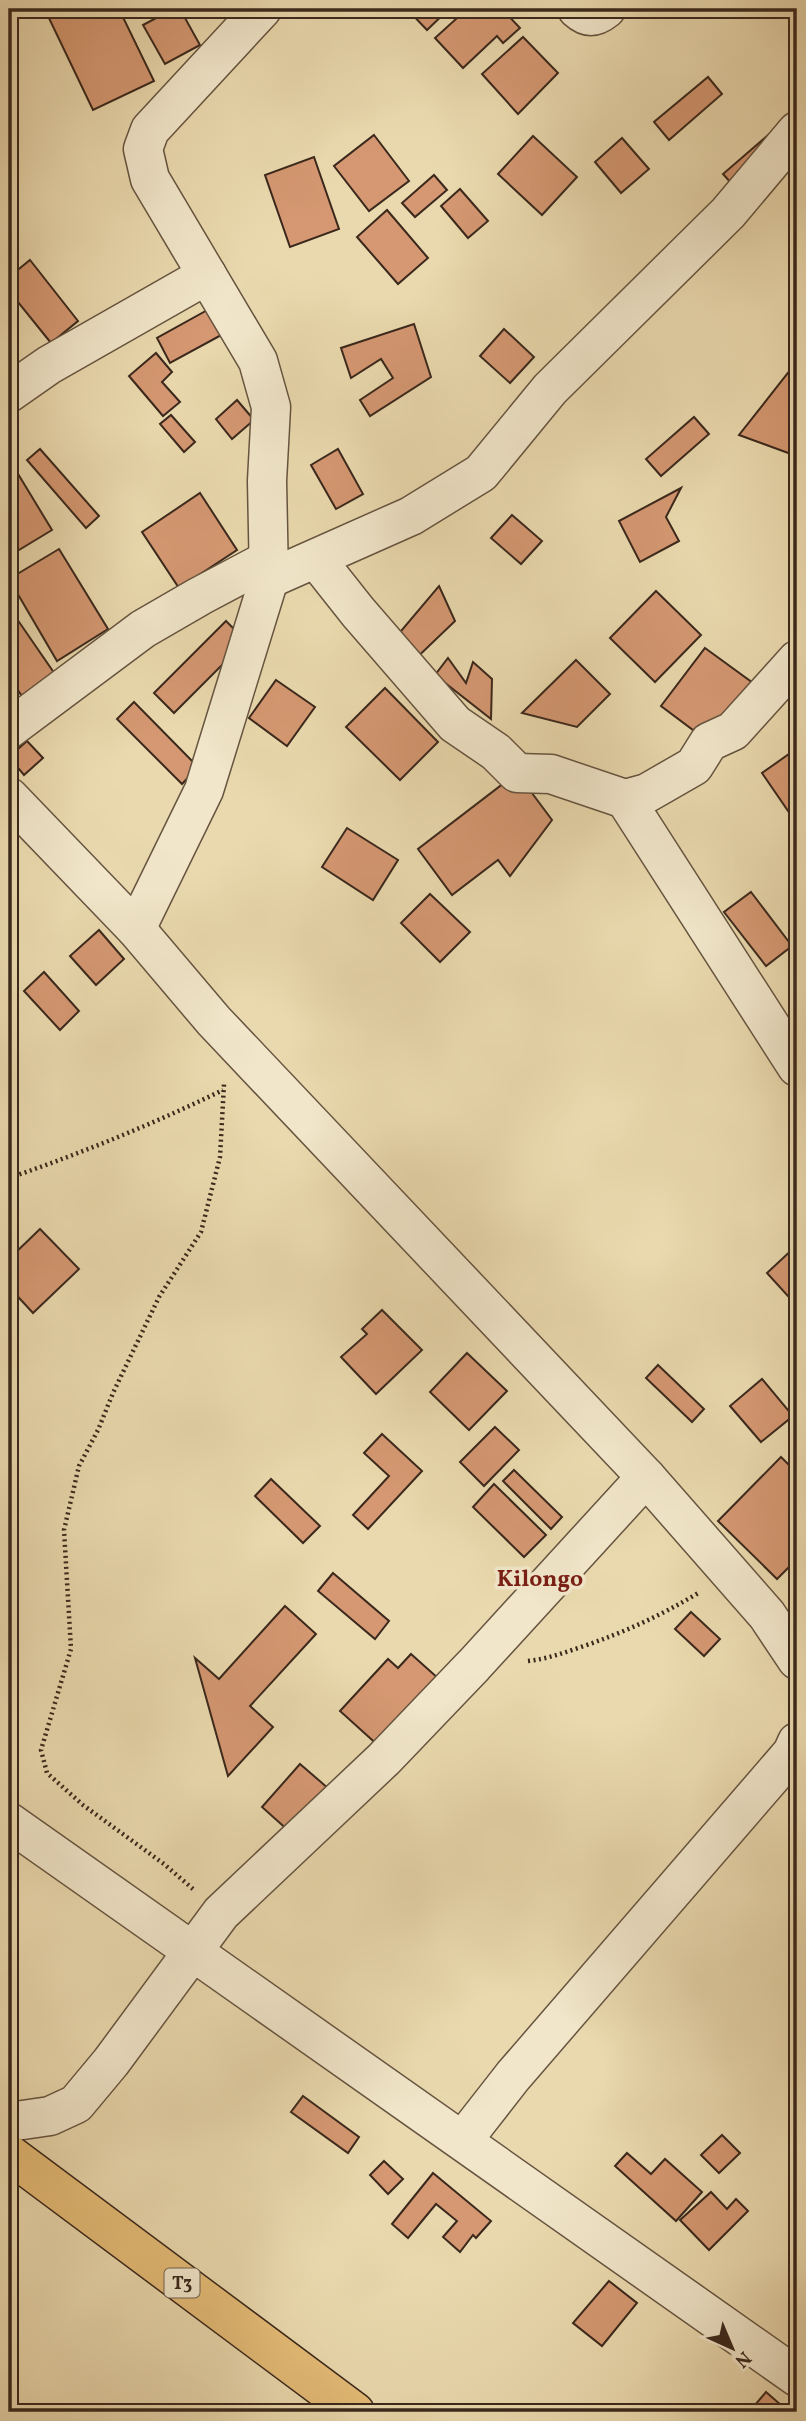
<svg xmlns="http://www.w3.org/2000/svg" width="806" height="2421" viewBox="0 0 806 2421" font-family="Vollkorn,serif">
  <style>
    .building { fill: #d59872; stroke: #3a281c; stroke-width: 2 }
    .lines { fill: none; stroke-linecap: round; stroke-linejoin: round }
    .street-casing { stroke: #665440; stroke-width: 41 }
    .highway-casing { stroke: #3a281c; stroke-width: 41 }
    .path { stroke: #3a281c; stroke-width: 4.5; stroke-dasharray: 2 3.5; stroke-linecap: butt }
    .street { stroke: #f1e6ca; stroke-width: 38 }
    .highway { stroke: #e5bc77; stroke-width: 38 }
    .labels { text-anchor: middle; stroke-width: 7; stroke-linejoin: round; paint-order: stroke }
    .shield { fill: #f1e6ca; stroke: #716150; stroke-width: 2 }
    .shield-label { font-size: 18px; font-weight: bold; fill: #3a281c }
    .quarter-label { font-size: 23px; font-weight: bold; fill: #7a1f14; stroke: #f1e6ca }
  </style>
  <rect width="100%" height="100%" fill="#ead9ae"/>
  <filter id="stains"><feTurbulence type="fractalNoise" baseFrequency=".00286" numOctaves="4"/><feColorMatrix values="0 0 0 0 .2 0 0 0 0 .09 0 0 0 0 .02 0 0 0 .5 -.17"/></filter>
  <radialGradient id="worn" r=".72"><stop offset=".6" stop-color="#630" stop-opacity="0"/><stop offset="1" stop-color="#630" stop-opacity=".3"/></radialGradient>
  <g class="building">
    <polygon points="59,9 119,9 154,81 93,110 47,14"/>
    <polygon points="173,9 180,9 200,45 165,64 143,25"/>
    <polygon points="407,9 449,9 427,30"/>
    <polygon points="467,9 502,9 520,28 503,43 497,36 463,68 435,38"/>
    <polygon points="523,37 558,73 518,114 482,74"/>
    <polygon points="708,77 722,94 669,140 654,122"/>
    <polygon points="774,130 740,193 723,174"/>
    <polygon points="374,135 409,181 369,211 334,166"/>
    <polygon points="533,136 577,177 542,215 498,174"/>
    <polygon points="622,138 649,169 621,193 595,162"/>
    <polygon points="314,157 339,229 290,247 265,175"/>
    <polygon points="434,175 447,190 415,217 402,203"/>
    <polygon points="460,189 488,221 468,238 441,206"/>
    <polygon points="387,210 428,258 398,284 357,237"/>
    <polygon points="30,260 78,321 51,343 9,291 9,277"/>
    <polygon points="211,308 225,333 170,363 157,338"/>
    <polygon points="414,324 431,377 370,416 360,400 393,378 381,359 351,378 341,348"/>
    <polygon points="504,329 534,357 510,383 480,356"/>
    <polygon points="156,353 172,372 162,382 180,402 163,416 129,376"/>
    <polygon points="791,369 797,374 797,446 791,454 739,435"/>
    <polygon points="237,400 254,420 232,439 216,419"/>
    <polygon points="171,415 195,442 184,452 160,424"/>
    <polygon points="694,417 709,434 661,476 646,459"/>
    <polygon points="40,449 99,516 86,528 27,460"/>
    <polygon points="338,449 363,494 336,509 311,465"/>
    <polygon points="9,459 52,530 9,556"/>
    <polygon points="681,488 666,517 679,541 640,562 619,521"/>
    <polygon points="200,493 237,550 179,588 142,532"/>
    <polygon points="512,515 542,541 521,564 491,538"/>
    <polygon points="59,549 108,629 57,661 9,579"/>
    <polygon points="439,586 455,621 406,668 401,631"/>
    <polygon points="656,591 701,635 655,682 610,638"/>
    <polygon points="17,619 59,680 26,702 9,677 9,625"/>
    <polygon points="226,621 246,641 174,713 154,693"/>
    <polygon points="705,648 753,683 709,742 661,706"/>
    <polygon points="448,658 466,683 473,662 492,679 491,719 435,675"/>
    <polygon points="576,660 610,694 577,727 522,713"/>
    <polygon points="276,680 315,707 287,746 249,718"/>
    <polygon points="385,688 438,742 400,780 346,727"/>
    <polygon points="134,702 198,767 182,784 117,719"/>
    <polygon points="27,741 43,758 24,775 9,757"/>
    <polygon points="789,754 797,766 797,824 762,773"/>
    <polygon points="517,773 552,820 510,876 498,860 452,895 418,849"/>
    <polygon points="347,828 398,860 373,900 322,867"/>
    <polygon points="751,892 792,946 766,966 724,912"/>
    <polygon points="430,894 470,932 440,962 401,923"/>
    <polygon points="99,930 124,959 96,985 70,956"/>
    <polygon points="44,972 79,1011 60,1030 24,991"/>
    <polygon points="40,1229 79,1269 33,1313 9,1287 9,1259"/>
    <polygon points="797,1245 797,1306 767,1273"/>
    <polygon points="382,1310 422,1350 376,1394 341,1357 367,1334 362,1329"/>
    <polygon points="467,1353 507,1391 469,1430 430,1392"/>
    <polygon points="658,1365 704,1409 692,1422 646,1378"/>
    <polygon points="762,1379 793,1416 761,1442 730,1406"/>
    <polygon points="495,1427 519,1450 484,1486 460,1462"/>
    <polygon points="382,1434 422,1471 368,1529 353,1515 389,1476 364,1453"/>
    <polygon points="781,1457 797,1473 797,1559 777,1579 718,1521"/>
    <polygon points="514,1470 562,1517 551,1529 503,1481"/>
    <polygon points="271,1479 320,1526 303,1543 255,1496"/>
    <polygon points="494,1484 546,1535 524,1557 473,1507"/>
    <polygon points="333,1573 389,1621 375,1639 318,1591"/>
    <polygon points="285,1606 316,1634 250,1706 273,1727 228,1776 195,1658 219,1679"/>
    <polygon points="691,1612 720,1639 704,1656 675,1629"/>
    <polygon points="411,1654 439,1679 381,1748 340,1711 388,1659 398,1668"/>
    <polygon points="300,1764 329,1789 290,1832 262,1807"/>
    <polygon points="303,2096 359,2137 348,2153 291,2112"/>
    <polygon points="722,2135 740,2153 719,2173 701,2155"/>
    <polygon points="627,2153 651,2174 665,2159 702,2192 676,2221 615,2166"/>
    <polygon points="384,2161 403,2179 388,2194 370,2175"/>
    <polygon points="433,2173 491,2221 476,2238 473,2235 460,2252 443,2237 457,2221 436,2204 408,2238 392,2224"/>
    <polygon points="711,2192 727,2209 736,2199 748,2211 709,2250 680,2220"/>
    <polygon points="609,2281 637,2303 602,2346 573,2323"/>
    <polygon points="766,2392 781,2405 774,2412 749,2412"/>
  </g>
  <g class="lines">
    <g class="street-casing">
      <g id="street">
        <path d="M577,9C588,19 595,18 606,9"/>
        <polyline points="9,393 49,365 207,275"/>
        <polyline points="316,559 358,612 455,724 496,752 517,773 551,774 625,799 647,793 694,766 709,742 733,731 797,660"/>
        <polyline points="269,579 411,516 481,473 550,389 728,213 797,131"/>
        <polyline points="9,729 143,629 200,596 268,560"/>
        <polyline points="9,797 136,929 214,1021 646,1477 767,1615 797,1660"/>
        <polyline points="625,799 797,1067"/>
        <polyline points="136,929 204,790 269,579 267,481 271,407 258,361 150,179 143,149 150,130 262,9"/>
        <polyline points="9,1822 797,2377"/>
        <polyline points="9,2122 50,2116 76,2104 111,2062 221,1913 384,1759 474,1665 646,1477"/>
        <polyline points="463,2140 513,2076 792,1753 797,1742"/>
      </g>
    </g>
    <g class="highway-casing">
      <polyline id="highway" points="9,2154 355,2412"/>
    </g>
    <g class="path">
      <path d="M9,1178C82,1153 153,1124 223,1090"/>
      <path d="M528,1661C547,1659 563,1653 581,1647C625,1632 660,1616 700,1592"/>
      <polyline points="193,1889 164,1864 83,1805 47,1773 41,1750 71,1649 64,1530 79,1466 98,1430 113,1393 159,1297 201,1232 220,1157 224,1084"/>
    </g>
    <use href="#street" class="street"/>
    <use href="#highway" class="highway"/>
  </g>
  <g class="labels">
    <rect class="shield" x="164.5" y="2268.5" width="35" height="29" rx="5"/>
    <g class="shield-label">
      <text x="182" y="2289">T3</text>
    </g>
    <g class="quarter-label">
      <text x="540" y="1586">Kilongo</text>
    </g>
  </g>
  <rect width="806" height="2421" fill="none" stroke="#ead9ae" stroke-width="35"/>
  <rect x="10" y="10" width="785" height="2400" fill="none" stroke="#3a281c" stroke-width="3.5"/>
  <rect x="18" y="18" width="771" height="2386" fill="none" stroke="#3a281c" stroke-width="2"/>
  <g transform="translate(732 2348) rotate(136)" stroke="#f1e6ca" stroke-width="5" paint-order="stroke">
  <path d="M0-5L12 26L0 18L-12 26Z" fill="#3a281c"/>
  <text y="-10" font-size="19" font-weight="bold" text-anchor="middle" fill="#3a281c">N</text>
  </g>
  <rect width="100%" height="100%" filter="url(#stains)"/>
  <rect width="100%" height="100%" fill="url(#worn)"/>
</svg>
